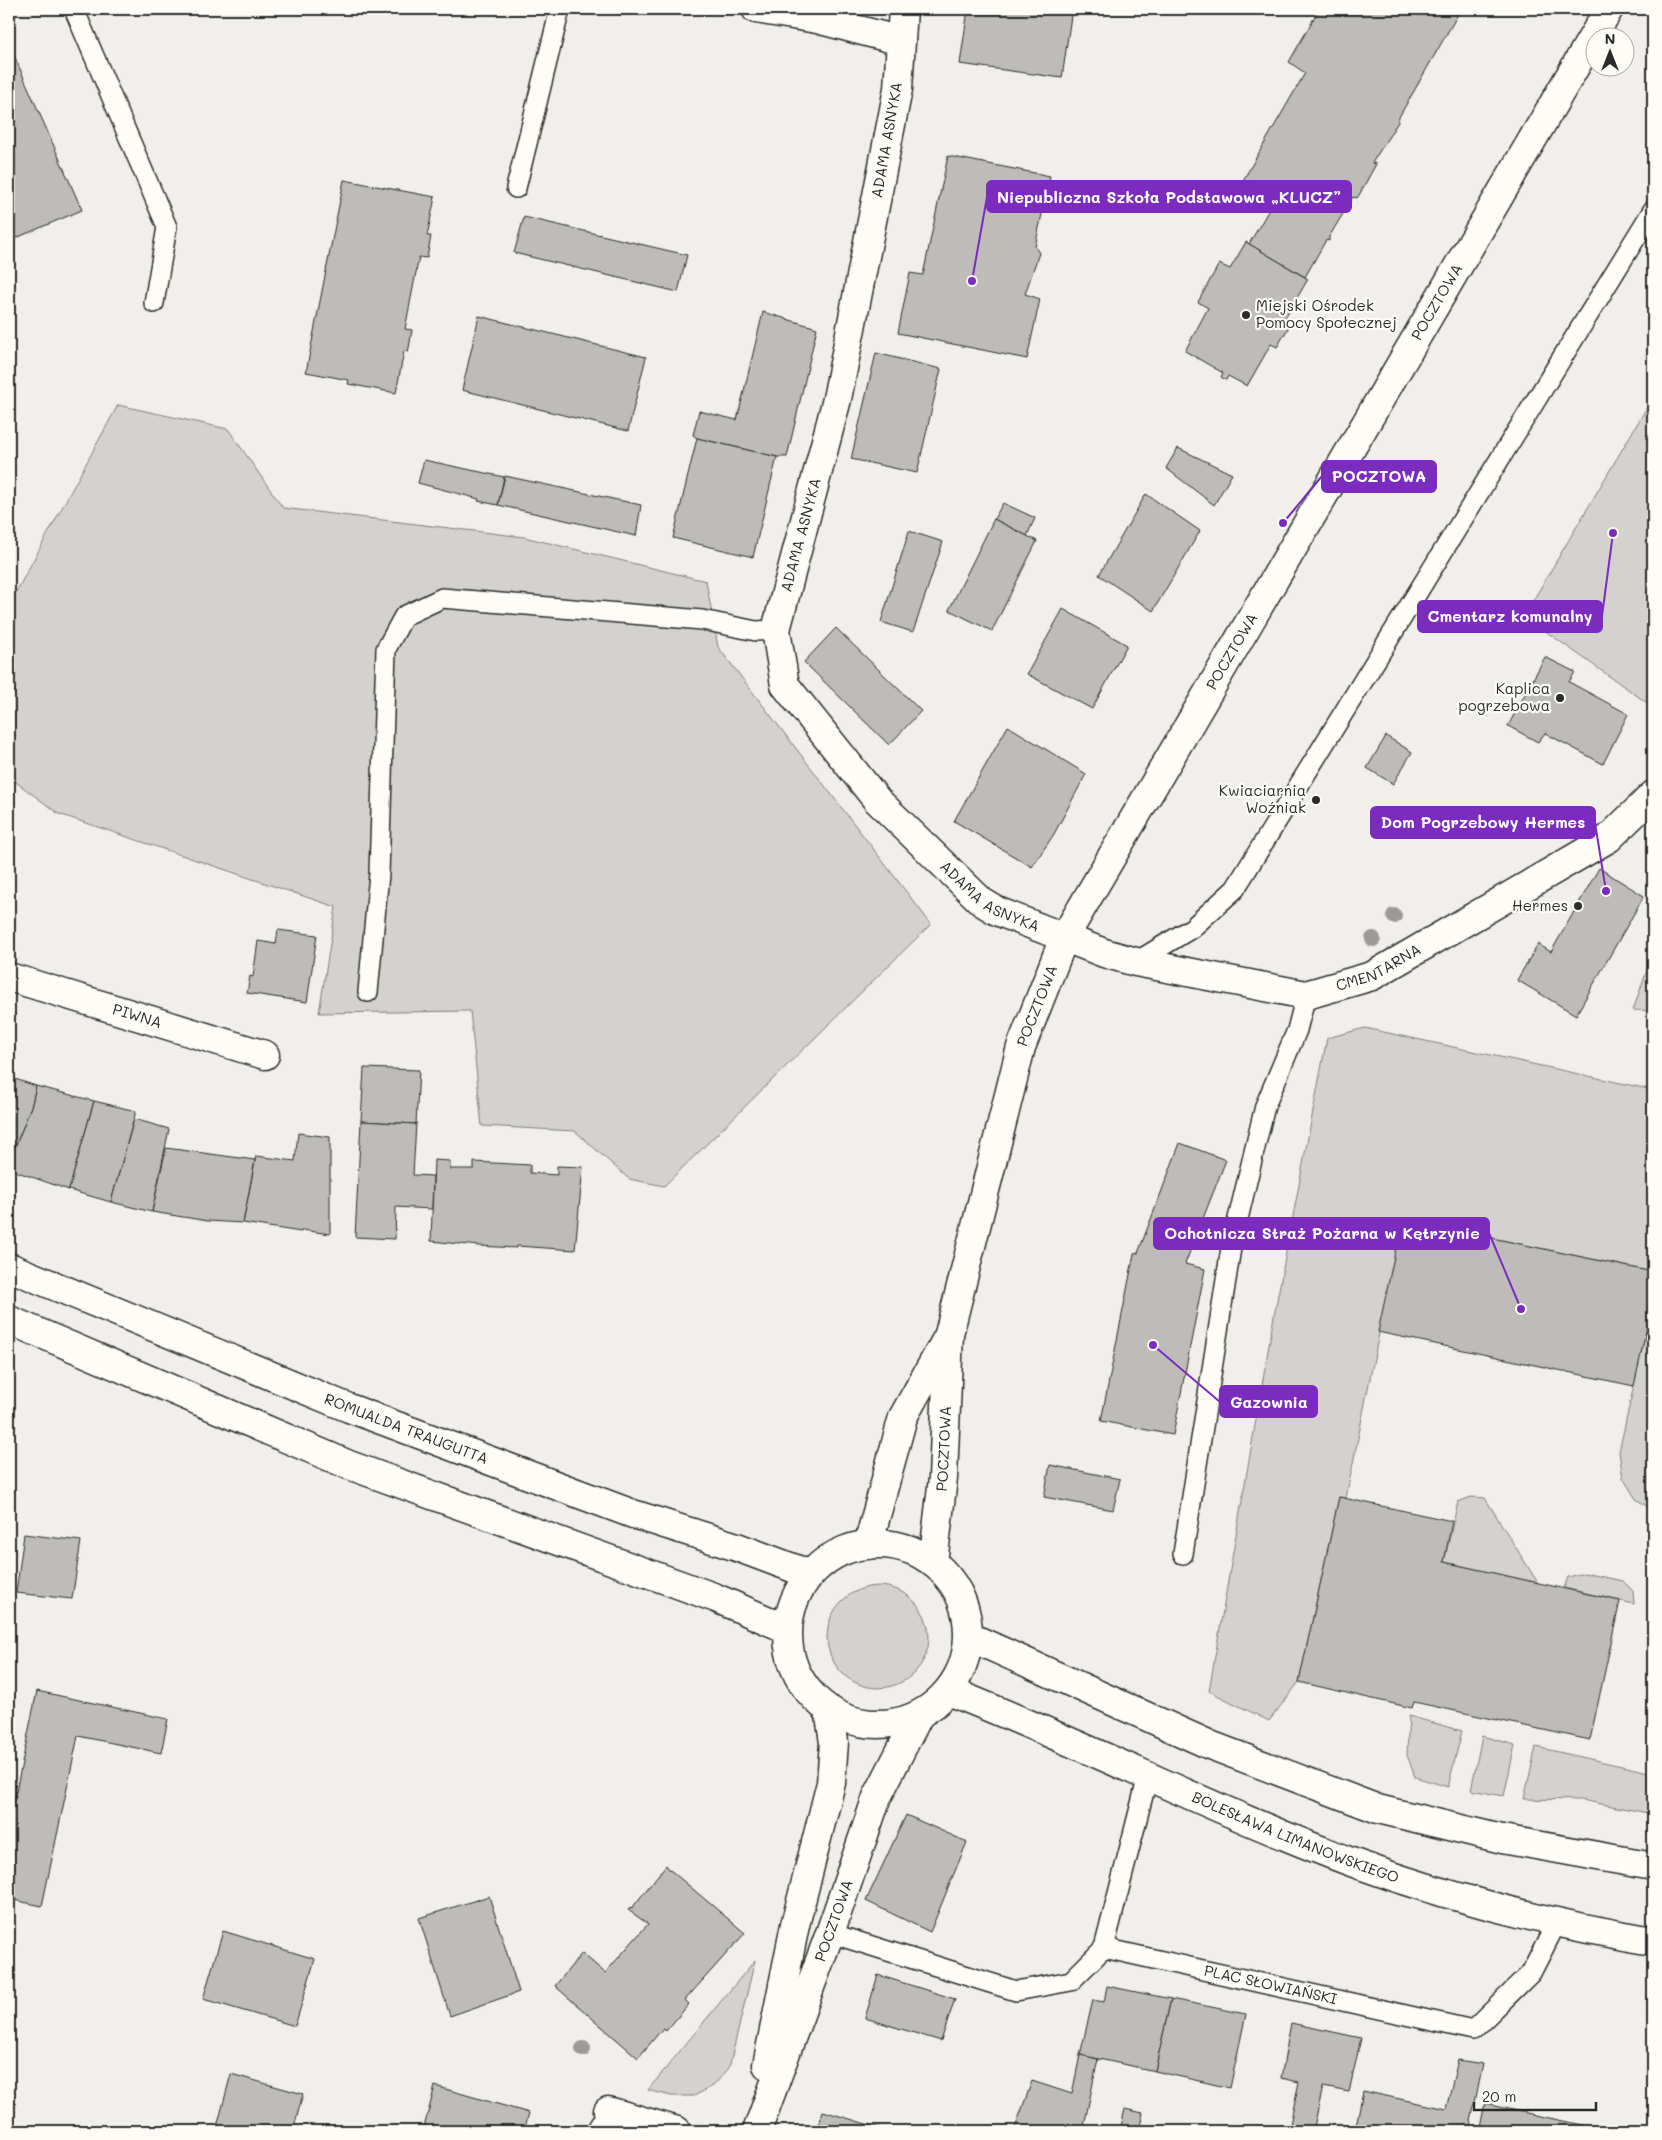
<svg xmlns="http://www.w3.org/2000/svg" width="1662" height="2140" viewBox="0 0 1662 2140" font-family="Mali,sans-serif">
  <style>
    .green { fill: #d3d2cf; stroke: #7f7e7d }
    .building { fill: #bdbcb8; stroke: #2b2b2b }
    .lines { fill: none; stroke-linecap: round; stroke-linejoin: round }
    .service-casing { stroke: #2b2b2b; stroke-width: 22 }
    .minor-casing { stroke: #2b2b2b; stroke-width: 31 }
    .tertiary-casing { stroke: #2b2b2b; stroke-width: 31 }
    .secondary-casing { stroke: #2b2b2b; stroke-width: 31 }
    .service { stroke: #fdfcf7; stroke-width: 19 }
    .minor { stroke: #fdfcf7; stroke-width: 28 }
    .tertiary { stroke: #fdfcf7; stroke-width: 28 }
    .secondary { stroke: #fdfcf7; stroke-width: 28 }
    .tree { fill: #9b9a98 }
    .poi-dot { fill: #2b2b2b; stroke: #fdfcf7; stroke-width: 2 }
    .labels { text-anchor: middle; stroke-width: 4.5; stroke-linejoin: round; paint-order: stroke }
    .street-label { font-size: 15px; fill: #2b2b2b; stroke: #fdfcf7 }
    .poi-label { font-size: 15px; fill: #2b2b2b; stroke: #fdfcf7; text-anchor: end }
    .leader { fill: none; stroke: #7b2cbf; stroke-width: 2 }
    .callout-dot { fill: #7b2cbf; stroke: #fdfcf7; stroke-width: 2 }
    .callout { fill: #7b2cbf; stroke: #7b2cbf; stroke-width: 2 }
    .callout-label { font-size: 16px; text-anchor: middle; font-weight: bold; fill: #fff }
  </style>
  <rect width="100%" height="100%" fill="#f0efeb"/>
  <filter id="ink" filterUnits="userSpaceOnUse"><feTurbulence type="fractalNoise" baseFrequency=".02" numOctaves="2"/><feDisplacementMap in="SourceGraphic" scale="10" xChannelSelector="R" yChannelSelector="G"/><feConvolveMatrix kernelMatrix="1 2 1 2 8 2 1 2 1" color-interpolation-filters="sRGB"/></filter>
  <g filter="url(#ink)">
    <g class="green">
      <polygon points="1653,397 1653,707 1524,616"/>
      <polygon points="118,405 228,429 283,508 524,537 706,581 718,647 931,924 664,1186 629,1179 575,1131 482,1126 470,1011 319,1013 336,907 59,814 9,777 9,605"/>
      <polygon points="1653,953 1653,1011 1633,1010"/>
      <polygon points="1365,1028 1653,1090 1653,1272 1402,1219 1346,1498 1339,1497 1299,1682 1269,1721 1209,1691 1274,1316 1327,1038"/>
      <polygon points="1653,1299 1653,1510 1636,1499 1623,1478 1619,1452"/>
      <polygon points="1471,1497 1485,1498 1538,1583 1444,1562 1458,1502"/>
      <polygon points="1584,1573 1623,1581 1633,1591 1634,1604 1564,1588 1568,1577"/>
      <circle cx="878" cy="1637" r="51"/>
      <polygon points="1409,1716 1462,1731 1448,1787 1415,1777 1407,1755"/>
      <polygon points="1482,1736 1515,1745 1504,1796 1471,1790"/>
      <polygon points="1536,1747 1653,1773 1653,1814 1581,1800 1524,1799"/>
      <polygon points="755,1960 729,2068 713,2086 694,2096 671,2096 648,2090"/>
    </g>
    <g class="building">
      <polygon points="968,9 1072,9 1062,78 960,64"/>
      <polygon points="1319,9 1461,9 1399,117 1398,122 1372,163 1376,164 1359,195 1357,198 1353,197 1329,237 1329,241 1326,240 1305,277 1249,244 1271,206 1243,189 1238,189 1305,73 1289,62"/>
      <polygon points="9,44 82,210 9,241"/>
      <polygon points="948,156 1050,176 1035,247 1039,253 1025,294 1040,299 1027,359 898,333 910,273 923,275"/>
      <polygon points="344,180 435,197 427,236 431,236 427,258 419,257 405,329 412,330 409,348 408,352 404,351 396,393 348,384 349,380 306,372"/>
      <polygon points="524,217 687,255 678,292 514,253"/>
      <polygon points="1246,242 1308,279 1283,322 1290,325 1277,347 1271,344 1247,386 1228,376 1226,380 1221,377 1223,373 1185,351 1208,308 1198,302 1219,264 1230,269"/>
      <polygon points="763,312 817,328 787,457 777,457 697,438 693,435 699,411 737,420"/>
      <polygon points="479,316 646,357 628,431 462,390"/>
      <polygon points="876,353 941,369 917,473 851,459"/>
      <polygon points="697,438 777,457 753,557 673,538"/>
      <polygon points="1178,448 1232,474 1214,505 1166,468"/>
      <polygon points="424,460 504,477 498,505 478,501 479,499 418,483"/>
      <polygon points="505,476 641,505 636,536 498,505"/>
      <polygon points="1146,494 1200,531 1153,611 1099,575"/>
      <polygon points="1003,503 1035,518 1027,536 994,519"/>
      <polygon points="994,519 1037,541 992,631 949,610"/>
      <polygon points="909,531 943,542 913,632 881,622"/>
      <polygon points="1063,609 1127,645 1092,709 1027,674"/>
      <polygon points="836,628 921,711 889,745 804,662"/>
      <polygon points="1545,657 1575,672 1569,682 1628,714 1603,764 1545,733 1538,742 1508,726"/>
      <polygon points="1008,726 1086,774 1054,834 1032,867 954,821"/>
      <polygon points="1386,736 1412,752 1393,784 1367,768"/>
      <polygon points="1599,868 1644,896 1576,1015 1517,980 1538,944 1551,952"/>
      <polygon points="278,930 317,935 307,1002 247,993 250,976 253,977 258,941 276,944"/>
      <polygon points="364,1068 419,1070 416,1124 361,1121"/>
      <polygon points="9,1077 36,1086 32,1104 9,1163"/>
      <polygon points="36,1086 94,1101 69,1190 9,1169 9,1163 32,1104"/>
      <polygon points="94,1101 136,1111 111,1202 69,1190"/>
      <polygon points="134,1119 169,1129 152,1212 111,1202"/>
      <polygon points="361,1121 416,1124 413,1175 433,1176 432,1209 396,1207 395,1239 355,1237"/>
      <polygon points="298,1133 330,1137 330,1234 302,1230 301,1232 243,1223 256,1156 295,1161"/>
      <polygon points="1180,1143 1226,1160 1185,1264 1205,1269 1173,1435 1101,1421 1134,1254 1138,1253"/>
      <polygon points="166,1148 255,1160 243,1223 208,1221 152,1212"/>
      <polygon points="434,1160 450,1161 450,1169 474,1169 474,1162 530,1165 530,1173 557,1175 557,1166 583,1167 575,1250 517,1246 517,1248 479,1246 431,1241"/>
      <polygon points="1402,1219 1653,1272 1653,1299 1634,1386 1378,1332"/>
      <polygon points="1050,1465 1120,1479 1113,1510 1044,1497"/>
      <polygon points="1339,1497 1452,1521 1444,1562 1620,1601 1590,1740 1414,1702 1412,1708 1299,1682"/>
      <polygon points="24,1534 81,1541 72,1599 16,1593"/>
      <polygon points="37,1691 168,1719 161,1753 78,1736 42,1906 9,1899 9,1825"/>
      <polygon points="906,1815 967,1842 930,1932 866,1901"/>
      <polygon points="666,1865 669,1869 745,1933 685,2000 689,2004 666,2031 663,2028 638,2058 555,1986 582,1953 605,1973 648,1924 628,1910 631,1907 632,1908"/>
      <polygon points="489,1896 519,1992 450,2016 419,1918"/>
      <polygon points="223,1931 315,1959 295,2026 203,1999"/>
      <polygon points="878,1975 955,1999 941,2041 865,2018"/>
      <polygon points="1107,1986 1171,1999 1155,2071 1080,2055 1093,2000 1104,2002"/>
      <polygon points="1171,1999 1246,2014 1230,2088 1155,2071"/>
      <polygon points="1291,2023 1361,2038 1349,2092 1323,2087 1313,2131 1289,2129 1299,2082 1281,2078"/>
      <polygon points="1080,2055 1098,2059 1083,2131 1014,2131 1032,2081 1072,2094"/>
      <polygon points="1458,2060 1483,2064 1469,2131 1429,2125 1427,2131 1355,2131 1363,2091 1446,2109"/>
      <polygon points="231,2074 303,2094 293,2131 216,2131"/>
      <polygon points="435,2086 529,2113 524,2131 423,2131"/>
      <polygon points="1485,2104 1609,2131 1479,2131"/>
      <polygon points="1125,2109 1143,2113 1139,2131 1120,2131"/>
      <polygon points="823,2111 890,2131 817,2131"/>
    </g>
    <g class="lines">
      <g class="service-casing">
        <g id="service">
          <polyline points="74,9 167,227 154,303"/>
          <polyline points="516,188 560,9"/>
          <polyline points="1136,962 1192,928 1235,889 1653,210"/>
          <polyline points="368,992 379,874 386,649 404,616 442,598 702,620 756,631 776,630"/>
          <polyline points="1183,1554 1231,1248 1265,1106 1297,1030 1306,995"/>
          <path id="s1" d="M1148,1776L1104,1948L1473,2030L1531,1973L1557,1922"/>
          <polyline points="830,1933 1016,1991 1071,1981 1104,1948"/>
          <polyline points="596,2131 608,2111"/>
        </g>
      </g>
      <g class="minor-casing">
        <g id="minor">
          <polyline points="756,9 817,19 901,41"/>
          <path id="s2" d="M903,9L898,89L837,399L776,630L785,685L877,800L982,902L997,911L1104,953L1136,962L1306,995L1372,976L1609,838L1653,795"/>
          <path id="s3" d="M9,977L265,1055"/>
          <polyline points="608,2111 677,2131"/>
        </g>
      </g>
      <g class="tertiary-casing">
        <g id="tertiary">
          <polyline points="970,1637 1210,1745 1378,1809 1502,1839 1653,1866"/>
          <path id="s4" d="M951,1692C1087,1745 1217,1812 1354,1863C1450,1898 1552,1924 1653,1941"/>
        </g>
      </g>
      <g class="secondary-casing">
        <g id="secondary">
          <path id="s5" d="M9,1267L349,1408L633,1514L737,1547L809,1574"/>
          <polyline points="9,1320 349,1465 716,1598 785,1628"/>
          <circle cx="878" cy="1634" r="90"/>
          <polyline points="868,1545 903,1417 946,1340"/>
          <path id="s6" d="M933,1563L943,1478L949,1334L1021,1047L1064,938L1609,9"/>
          <polyline points="767,2065 795,1925 831,1783 834,1742 829,1710"/>
          <path id="s7" d="M757,2131L830,1933L877,1797L919,1715"/>
        </g>
      </g>
      <use href="#service" class="service"/>
      <use href="#minor" class="minor"/>
      <use href="#tertiary" class="tertiary"/>
      <use href="#secondary" class="secondary"/>
    </g>
    <g class="tree">
      <circle cx="1394" cy="916" r="8"/>
      <circle cx="1373" cy="939" r="8"/>
      <circle cx="583" cy="2049" r="8"/>
    </g>
  </g>
  <g class="poi-dot">
    <circle cx="1246" cy="315" r="5"/>
    <circle cx="1560" cy="698" r="5"/>
    <circle cx="1316" cy="800" r="5"/>
    <circle cx="1578" cy="906" r="5"/>
  </g>
  <g class="labels">
    <g class="street-label">
      <text transform="translate(887 140) rotate(-80)" y="5">ADAMA ASNYKA</text>
      <text dy="5" stroke="none"><textPath href="#s6" startOffset="1380">POCZTOWA</textPath></text>
      <text transform="translate(801 535) rotate(-75)" y="5">ADAMA ASNYKA</text>
      <text dy="5" stroke="none"><textPath href="#s6" startOffset="975">POCZTOWA</textPath></text>
      <text dy="5" stroke="none"><textPath href="#s2" startOffset="988">ADAMA ASNYKA</textPath></text>
      <text dy="5" stroke="none"><textPath href="#s2" startOffset="1401">CMENTARNA</textPath></text>
      <text dy="5" stroke="none"><textPath href="#s6" startOffset="570">POCZTOWA</textPath></text>
      <text dy="5" stroke="none"><textPath href="#s3" startOffset="134">PIWNA</textPath></text>
      <text dy="5" stroke="none"><textPath href="#s5" startOffset="429">ROMUALDA TRAUGUTTA</textPath></text>
      <text dy="5" stroke="none"><textPath href="#s6" startOffset="115">POCZTOWA</textPath></text>
      <text dy="5" stroke="none"><textPath href="#s4" startOffset="374">BOLESŁAWA LIMANOWSKIEGO</textPath></text>
      <text dy="5" stroke="none"><textPath href="#s7" startOffset="224">POCZTOWA</textPath></text>
      <text dy="5" stroke="none"><textPath href="#s1" startOffset="348">PLAC SŁOWIAŃSKI</textPath></text>
    </g>
    <g class="poi-label">
      <text x="1256" y="311" text-anchor="start">Miejski Ośrodek<tspan x="1256" dy="17">Pomocy Społecznej</tspan></text>
      <text x="1550" y="694">Kaplica<tspan x="1550" dy="17">pogrzebowa</tspan></text>
      <text x="1306" y="796">Kwiaciarnia<tspan x="1306" dy="17">Woźniak</tspan></text>
      <text x="1568" y="911">Hermes</text>
    </g>
  </g>
  <path class="leader" d="M972 281L987 197M1283 523L1322 476M1613 533L1602 616M1606 891L1595 823M1521 1309L1489 1233M1153 1345L1220 1402"/>
  <g class="callout-dot">
    <circle cx="972" cy="281" r="5"/>
    <circle cx="1283" cy="523" r="5"/>
    <circle cx="1613" cy="533" r="5"/>
    <circle cx="1606" cy="891" r="5"/>
    <circle cx="1521" cy="1309" r="5"/>
    <circle cx="1153" cy="1345" r="5"/>
  </g>
  <g class="callout">
    <rect x="987" y="181" width="364" height="31" rx="5"/>
    <rect x="1322" y="461" width="114" height="31" rx="5"/>
    <rect x="1418" y="601" width="184" height="31" rx="5"/>
    <rect x="1371" y="807" width="224" height="31" rx="5"/>
    <rect x="1154" y="1218" width="335" height="31" rx="5"/>
    <rect x="1220" y="1386" width="97" height="31" rx="5"/>
  </g>
  <g class="callout-label">
    <text x="1169" y="203">Niepubliczna Szkoła Podstawowa „KLUCZ”</text>
    <text x="1379" y="482">POCZTOWA</text>
    <text x="1510" y="622">Cmentarz komunalny</text>
    <text x="1483" y="828">Dom Pogrzebowy Hermes</text>
    <text x="1322" y="1239">Ochotnicza Straż Pożarna w Kętrzynie</text>
    <text x="1269" y="1408">Gazownia</text>
  </g>
  <rect width="1662" height="2140" fill="none" stroke="#fdfcf7" stroke-width="30"/>
  <rect x="15" y="15" width="1632" height="2110" fill="none" stroke="#2b2b2b" stroke-width="2" filter="url(#ink)"/>
  <g transform="translate(1610 52)"><circle r="24" fill="#fdfcf7" stroke="#a9a8a5"/>
  <path d="M0-4L9 19L0 12L-9 19Z" fill="#2b2b2b"/>
  <text y="-8" font-size="14" font-weight="bold" text-anchor="middle" fill="#2b2b2b">N</text>
  </g>
  <path d="M1474 2102v8h122v-8" fill="none" stroke="#2b2b2b" stroke-width="2.5"/>
  <text x="1482" y="2102" font-size="15" fill="#2b2b2b" stroke="#fdfcf7" stroke-width="4" paint-order="stroke">20 m</text>
</svg>
